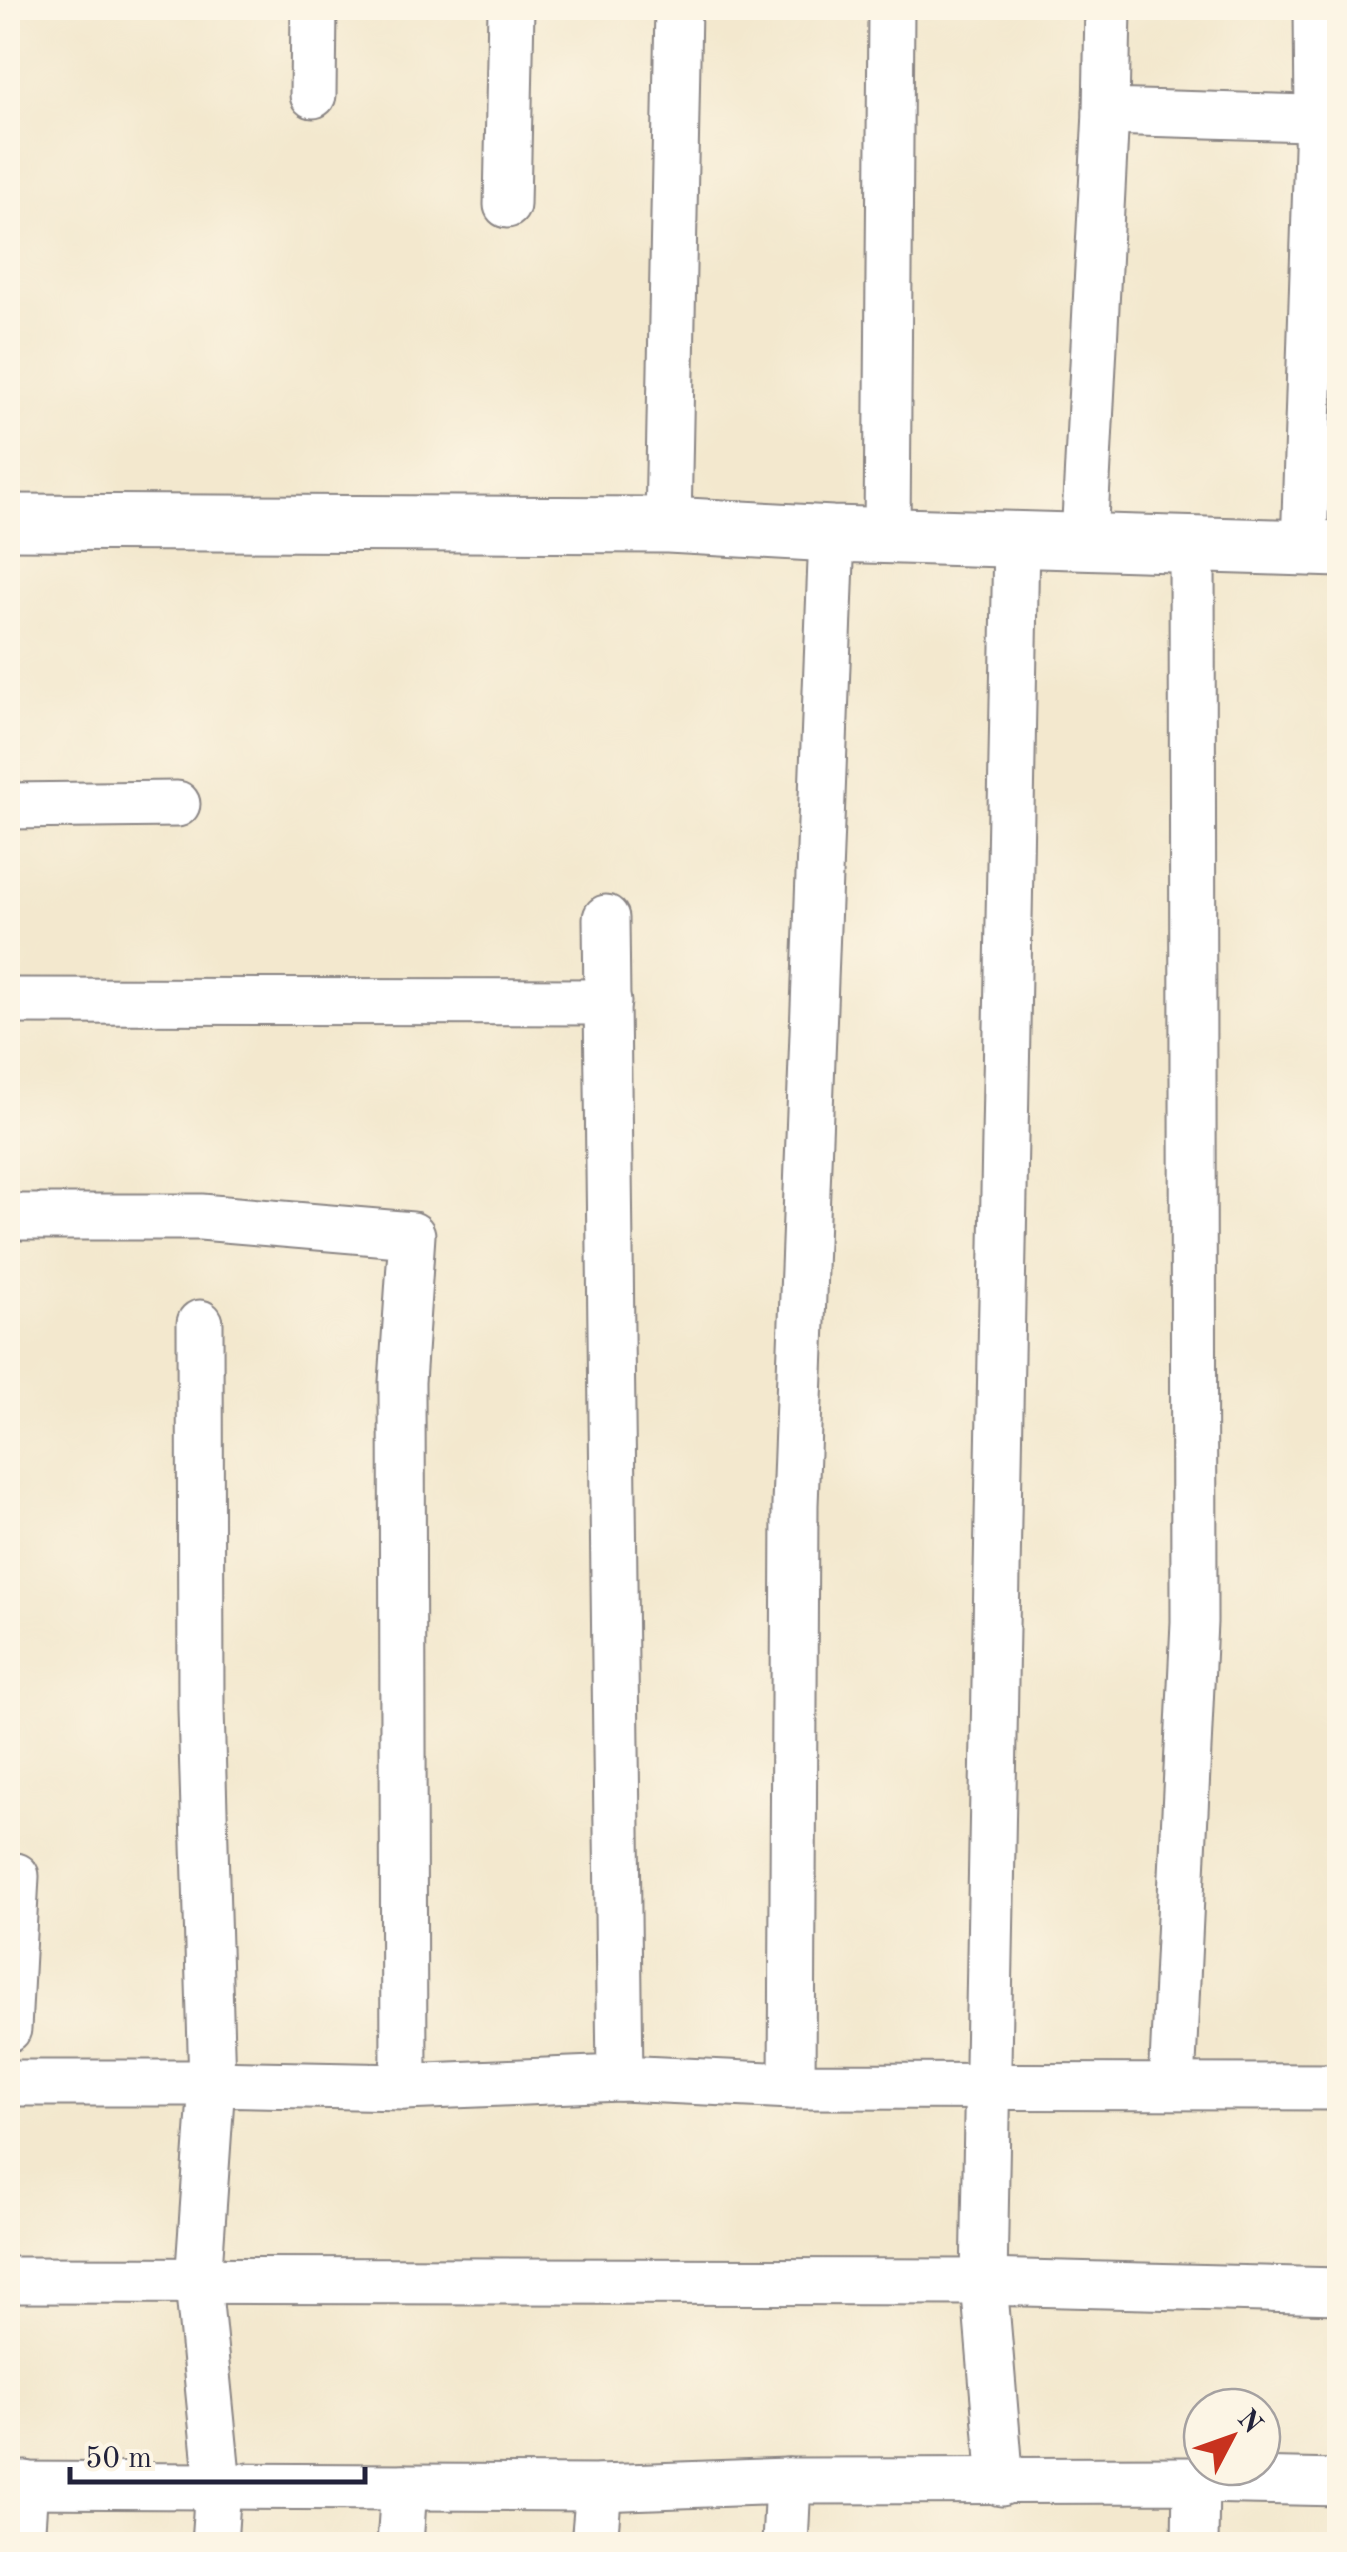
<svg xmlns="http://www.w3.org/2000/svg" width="1347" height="2552" viewBox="0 0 1347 2552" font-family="'Old Standard TT',serif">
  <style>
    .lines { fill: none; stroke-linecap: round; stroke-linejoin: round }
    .minor-casing { stroke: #8a8584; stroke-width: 49 }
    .tertiary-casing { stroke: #8a8584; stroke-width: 59 }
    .minor { stroke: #fff; stroke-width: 45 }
    .tertiary { stroke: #fff; stroke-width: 55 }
  </style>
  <rect width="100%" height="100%" fill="#fcf5e5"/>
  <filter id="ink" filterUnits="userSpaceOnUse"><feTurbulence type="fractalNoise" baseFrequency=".01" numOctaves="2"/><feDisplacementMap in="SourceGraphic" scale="20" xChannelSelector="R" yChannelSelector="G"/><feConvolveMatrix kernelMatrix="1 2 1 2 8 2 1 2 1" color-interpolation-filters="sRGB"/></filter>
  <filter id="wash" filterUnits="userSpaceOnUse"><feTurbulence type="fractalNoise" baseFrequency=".0048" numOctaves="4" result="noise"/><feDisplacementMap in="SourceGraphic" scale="40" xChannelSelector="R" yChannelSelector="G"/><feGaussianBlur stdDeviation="2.25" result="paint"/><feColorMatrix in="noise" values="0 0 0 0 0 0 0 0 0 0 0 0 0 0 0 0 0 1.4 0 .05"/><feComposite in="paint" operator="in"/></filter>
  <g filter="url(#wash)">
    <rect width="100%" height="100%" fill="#f3e8ce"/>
  </g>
  <g filter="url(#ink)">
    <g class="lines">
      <g class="minor-casing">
        <g id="minor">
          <polyline points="1108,8 1106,112 1340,119"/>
          <polyline points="313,95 314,8"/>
          <polyline points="507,205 511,8"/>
          <polyline points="668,525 678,8"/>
          <polyline points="887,533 891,8"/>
          <polyline points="1084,540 1106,112"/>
          <polyline points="1304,548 1318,118 1317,8"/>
          <polyline points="8,806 177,804"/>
          <polyline points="606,918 620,2078"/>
          <polyline points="8,1001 608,1002"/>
          <polyline points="8,1217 201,1217 412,1235 402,1382 404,2087"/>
          <polyline points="8,2029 16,1876"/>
          <polyline points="8,2083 212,2083 201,1709 200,1323"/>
          <polyline points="792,2086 795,1505 832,534"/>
          <polyline points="1172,2086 1194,1622 1192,544"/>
          <polyline points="8,2280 984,2282 1340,2291"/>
          <polyline points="1001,2483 984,2282 1016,538"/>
          <polyline points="8,2485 599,2488 788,2481 1196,2480 1340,2483"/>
          <polyline points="21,2544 25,2484"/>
          <polyline points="214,2544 218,2485 198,2283 212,2083 404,2087 620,2078 792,2086 1340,2087"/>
          <polyline points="400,2544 404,2487"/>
          <polyline points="594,2544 599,2488"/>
          <polyline points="785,2544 788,2481"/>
          <polyline points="1195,2544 1196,2480"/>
        </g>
      </g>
      <g class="tertiary-casing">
        <polyline id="tertiary" points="8,522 668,525 832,534 1340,549"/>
      </g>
      <use href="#minor" class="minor"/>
      <use href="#tertiary" class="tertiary"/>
    </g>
  </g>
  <rect width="1347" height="2552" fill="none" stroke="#fcf5e5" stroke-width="40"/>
  <g transform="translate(1232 2437) rotate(49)"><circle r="48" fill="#fcf5e5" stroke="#a5a1a1" stroke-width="2.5"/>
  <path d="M0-8L18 38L0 25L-18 38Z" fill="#c8321e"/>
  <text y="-15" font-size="28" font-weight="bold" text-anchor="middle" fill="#22223b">N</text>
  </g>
  <path d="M70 2467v15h295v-15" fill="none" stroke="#22223b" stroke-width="5"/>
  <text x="85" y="2467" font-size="30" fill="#22223b" stroke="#fcf5e5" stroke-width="8" paint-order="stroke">50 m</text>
</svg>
